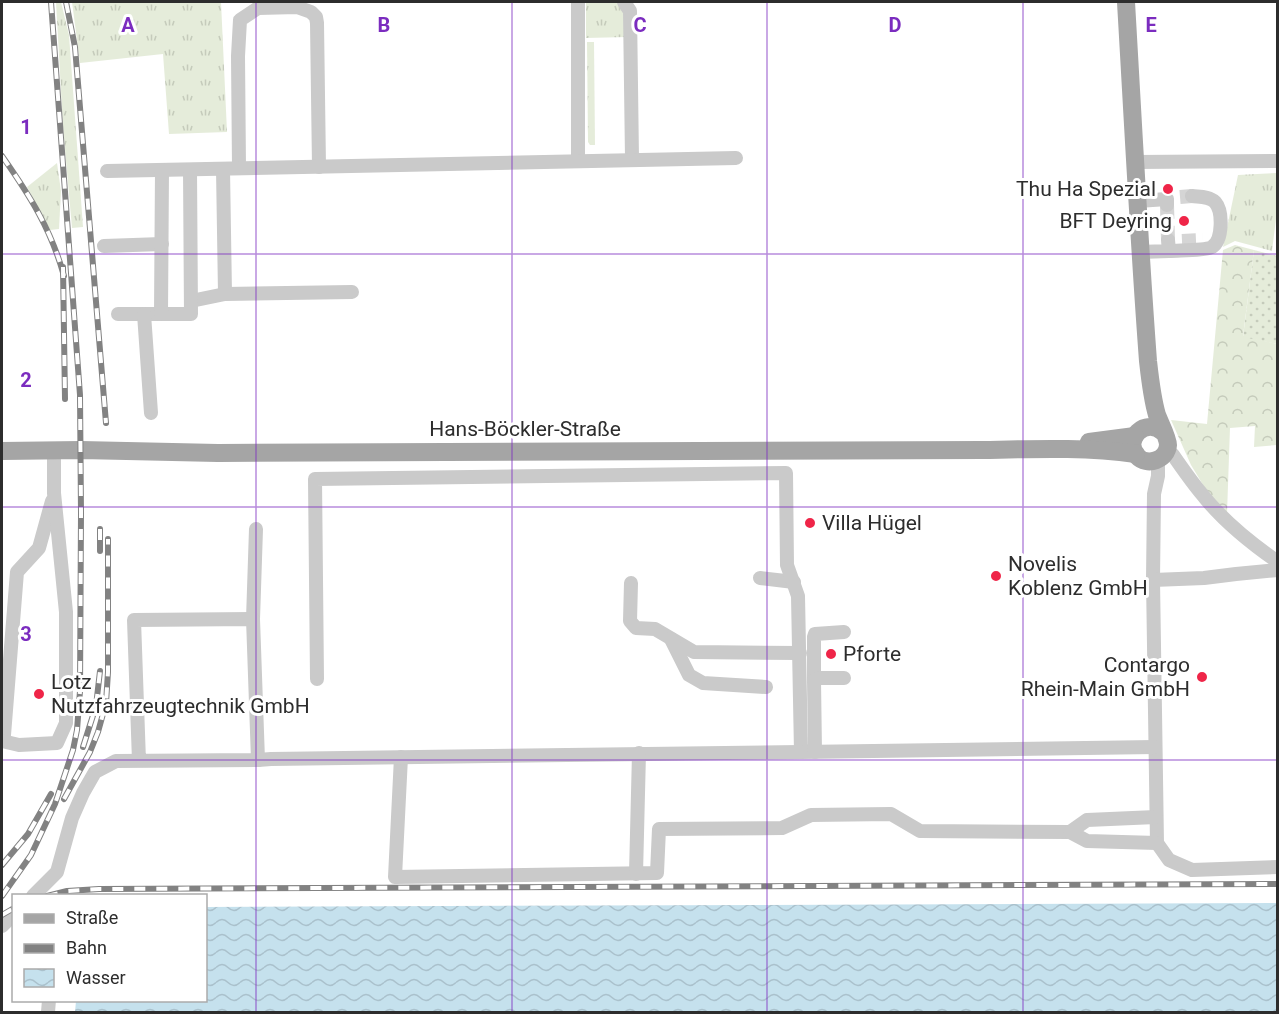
<svg xmlns="http://www.w3.org/2000/svg" width="1279" height="1014" viewBox="0 0 1279 1014" font-family="Roboto,sans-serif">
  <style>
    .grass { fill: url(#grass-tufts) }
    .forest { fill: url(#forest-crowns) }
    .park { fill: url(#park-dots) }
    .water { fill: url(#water-waves) }
    .lines { fill: none; stroke-linecap: round; stroke-linejoin: round }
    .minor-tunnel { stroke: #d5d5d5; stroke-width: 14; stroke-dasharray: 14 7; stroke-linecap: butt }
    .minor { stroke: #cacaca; stroke-width: 14 }
    .major { stroke: #a5a5a5; stroke-width: 18 }
    .rail-casing { stroke: #828282; stroke-width: 6 }
    .rail { stroke: #fff; stroke-width: 4; stroke-dasharray: 11; stroke-linecap: butt }
    .grid { fill: none; stroke: #7b2cbf; stroke-width: 1.5; stroke-opacity: 0.55 }
    .poi-dot { fill: #ef2548; stroke: #fff; stroke-width: 2 }
    .labels { text-anchor: middle; stroke-width: 6; stroke-linejoin: round; paint-order: stroke }
    .poi-label { font-size: 21px; fill: #2d2d2d; stroke: #fff; text-anchor: start }
    .street-label { font-size: 21px; fill: #2d2d2d; stroke: #fff }
    .grid-label { font-size: 20px; text-anchor: middle; font-weight: bold; fill: #7b2cbf; stroke: #fff; stroke-width: 6; stroke-linejoin: round; paint-order: stroke }
  </style>
  <defs>
    <pattern id="grass-tufts" width="24" height="20" patternUnits="userSpaceOnUse" patternTransform="scale(1.5)"><rect width="24" height="20" fill="#e5ecda"/><path d="M3 7l-1-3M5 7V3M7 7l1-3M15 17l-1-3M17 17v-4M19 17l1-3" fill="none" stroke="#c5cbbb"/></pattern>
    <pattern id="forest-crowns" width="20" height="18" patternUnits="userSpaceOnUse" patternTransform="scale(1.5)"><rect width="20" height="18" fill="#e5ecda"/><path d="M2 6a3 3 0 1 1 6 0M12 15a3 3 0 1 1 6 0" fill="none" stroke="#c5cbbb"/></pattern>
    <pattern id="park-dots" width="8" height="8" patternUnits="userSpaceOnUse" patternTransform="scale(1.5)"><rect width="8" height="8" fill="#e5ecda"/><path d="M2 2h.1M6 6h.1" fill="none" stroke="#c5cbbb" stroke-width="1.8" stroke-linecap="round"/></pattern>
    <pattern id="water-waves" width="16" height="10" patternUnits="userSpaceOnUse" patternTransform="scale(1.5)"><rect width="16" height="10" fill="#c5e1ed"/><path d="M0 5q4-4 8 0t8 0" fill="none" stroke="#aac1cc"/></pattern>
  </defs>
  <rect width="100%" height="100%" fill="#fff"/>
  <g class="grass">
    <polygon points="56,2 61,2 69,35 83,227 72,228 63,127"/>
    <polygon points="72,2 221,2 227,132 169,134 163,54 80,63"/>
    <polygon points="586,2 619,2 623,6 627,37 586,38"/>
    <polygon points="587,42 594,42 595,145 590,145 588,142"/>
    <polygon points="57,163 61,191 59,229 50,230 27,187"/>
    <polygon points="1277,173 1277,211 1272,251 1235,241 1223,247 1238,175"/>
  </g>
  <polygon class="forest" points="1235,245 1254,250 1243,336 1277,344 1277,445 1254,447 1255,426 1230,428 1227,514 1211,498 1191,465 1171,420 1207,424 1223,250"/>
  <polygon class="park" points="1254,250 1277,256 1277,344 1243,337"/>
  <polygon class="water" points="1277,903 1277,1012 75,1012 76,1001 206,1000 206,907"/>
  <g class="lines">
    <g class="minor-tunnel">
      <polyline points="1180,197 1192,196"/>
      <polyline points="1167,205 1168,240"/>
      <polyline points="1182,241 1203,240"/>
    </g>
    <g class="minor">
      <polyline points="578,2 578,161"/>
      <polyline points="624,2 630,11 632,159"/>
      <polyline points="1135,162 1278,161"/>
      <polyline points="239,168 238,56 240,20 258,8 297,7 311,12 316,17 317,23 319,167"/>
      <polyline points="223,169 225,294"/>
      <polyline points="107,171 736,158"/>
      <polyline points="1138,201 1167,199 1167,205"/>
      <polyline points="104,246 162,244"/>
      <path d="M1169,251C1178,250 1205,251 1212,247C1223,240 1223,211 1215,202C1209,196 1199,197 1192,196"/>
      <polyline points="1140,252 1169,251 1168,240"/>
      <polyline points="191,301 225,294 352,292"/>
      <polyline points="118,314 191,314 190,170"/>
      <polyline points="144,314 151,413"/>
      <polyline points="161,314 162,170"/>
      <path d="M1167,450L1173,455C1182,468 1191,481 1201,493C1222,520 1249,542 1278,562"/>
      <polyline points="1158,460 1158,476 1154,494 1153,580 1157,843 1169,860 1192,870 1278,867"/>
      <polyline points="760,578 794,582"/>
      <polyline points="1153,580 1204,578 1236,574 1278,570"/>
      <polyline points="631,583 630,621 636,628 655,629 694,652 800,653"/>
      <polyline points="253,619 256,529"/>
      <polyline points="671,639 689,675 703,683 766,687"/>
      <polyline points="317,679 315,479 786,473 787,565 798,596 801,752 1155,747"/>
      <polyline points="814,680 814,637 815,634 844,632"/>
      <polyline points="2,737 4,735 17,572 39,548 52,501"/>
      <polyline points="2,741 19,745 57,743 66,723 66,612 54,493 54,450"/>
      <polyline points="815,752 814,680 819,678 844,678"/>
      <polyline points="401,757 395,877 657,873 659,829 782,828 811,815 891,814 920,831 1070,832 1087,841 1157,843"/>
      <polyline points="258,760 271,759 801,752"/>
      <polyline points="1070,832 1087,820 1156,817"/>
      <polyline points="636,874 639,753"/>
      <polyline points="33,896 57,872 72,818 83,793 95,772 116,761 258,760 253,619 134,620 139,761"/>
      <polyline points="2,926 14,914"/>
      <polyline points="48,1012 49,1000"/>
    </g>
    <g class="major">
      <path d="M1126,2C1133,122 1139,241 1148,361C1150,379 1152,398 1157,415C1160,423 1168,438 1168,445C1167,460 1147,467 1137,456C1123,439 1145,417 1163,432"/>
      <polyline points="1089,442 1135,436"/>
      <path d="M2,451L81,450L218,453L983,450C1035,449 1084,447 1136,454"/>
    </g>
    <g class="rail-casing">
      <g id="rail">
        <polyline points="66,2 75,47 106,423"/>
        <path d="M2,156C30,196 51,229 64,276"/>
        <polyline points="63,267 65,399"/>
        <polyline points="100,529 100,551"/>
        <polyline points="83,747 96,706 100,671"/>
        <polyline points="64,799 90,752 98,732 106,703 108,672 108,539"/>
        <polyline points="2,865 28,834 51,794"/>
        <polyline points="2,896 31,855 55,804 73,750 77,730 80,691 81,513 80,395 51,2"/>
        <polyline points="47,896 67,891 99,889 1278,884"/>
        <polyline points="2,915 14,908"/>
      </g>
    </g>
    <use href="#rail" class="rail"/>
  </g>
  <path class="grid" d="M256,2V1012M512,2V1012M767,2V1012M1023,2V1012M2,254H1278M2,507H1278M2,760H1278"/>
  <g class="poi-dot">
    <circle cx="1168" cy="189" r="6"/>
    <circle cx="1184" cy="221" r="6"/>
    <circle cx="810" cy="523" r="6"/>
    <circle cx="996" cy="576" r="6"/>
    <circle cx="831" cy="654" r="6"/>
    <circle cx="1202" cy="677" r="6"/>
    <circle cx="39" cy="694" r="6"/>
  </g>
  <g class="labels">
    <g class="poi-label">
      <text x="1156" y="196" text-anchor="end">Thu Ha Spezial</text>
      <text x="1172" y="228" text-anchor="end">BFT Deyring</text>
      <text x="822" y="530">Villa Hügel</text>
      <text x="1008" y="571">Novelis<tspan x="1008" dy="24">Koblenz GmbH</tspan></text>
      <text x="843" y="661">Pforte</text>
      <text x="1190" y="672" text-anchor="end">Contargo<tspan x="1190" dy="24">Rhein-Main GmbH</tspan></text>
      <text x="51" y="689">Lotz<tspan x="51" dy="24">Nutzfahrzeugtechnik GmbH</tspan></text>
    </g>
    <g class="street-label">
      <text x="525" y="436">Hans-Böckler-Straße</text>
    </g>
  </g>
  <g class="grid-label">
    <text x="128" y="32">A</text>
    <text x="384" y="32">B</text>
    <text x="640" y="32">C</text>
    <text x="895" y="32">D</text>
    <text x="1151" y="32">E</text>
    <text x="26" y="134">1</text>
    <text x="26" y="387">2</text>
    <text x="26" y="641">3</text>
  </g>
  <rect width="1279" height="1014" fill="none" stroke="#2d2d2d" stroke-width="6"/>
  <rect x="12" y="894" width="195" height="108" fill="#ffffff" stroke="#ababab" stroke-width="1.5"/>
  <rect x="24" y="914" width="30" height="9" fill="#a5a5a5" stroke="#ababab" stroke-width="1.5"/>
  <text x="66" y="924" font-size="18" fill="#2d2d2d">Straße</text>
  <rect x="24" y="944" width="30" height="9" fill="#828282" stroke="#ababab" stroke-width="1.5"/>
  <text x="66" y="954" font-size="18" fill="#2d2d2d">Bahn</text>
  <rect x="24" y="969" width="30" height="18" fill="url(#water-waves)" stroke="#ababab" stroke-width="1.5"/>
  <text x="66" y="984" font-size="18" fill="#2d2d2d">Wasser</text>
</svg>
